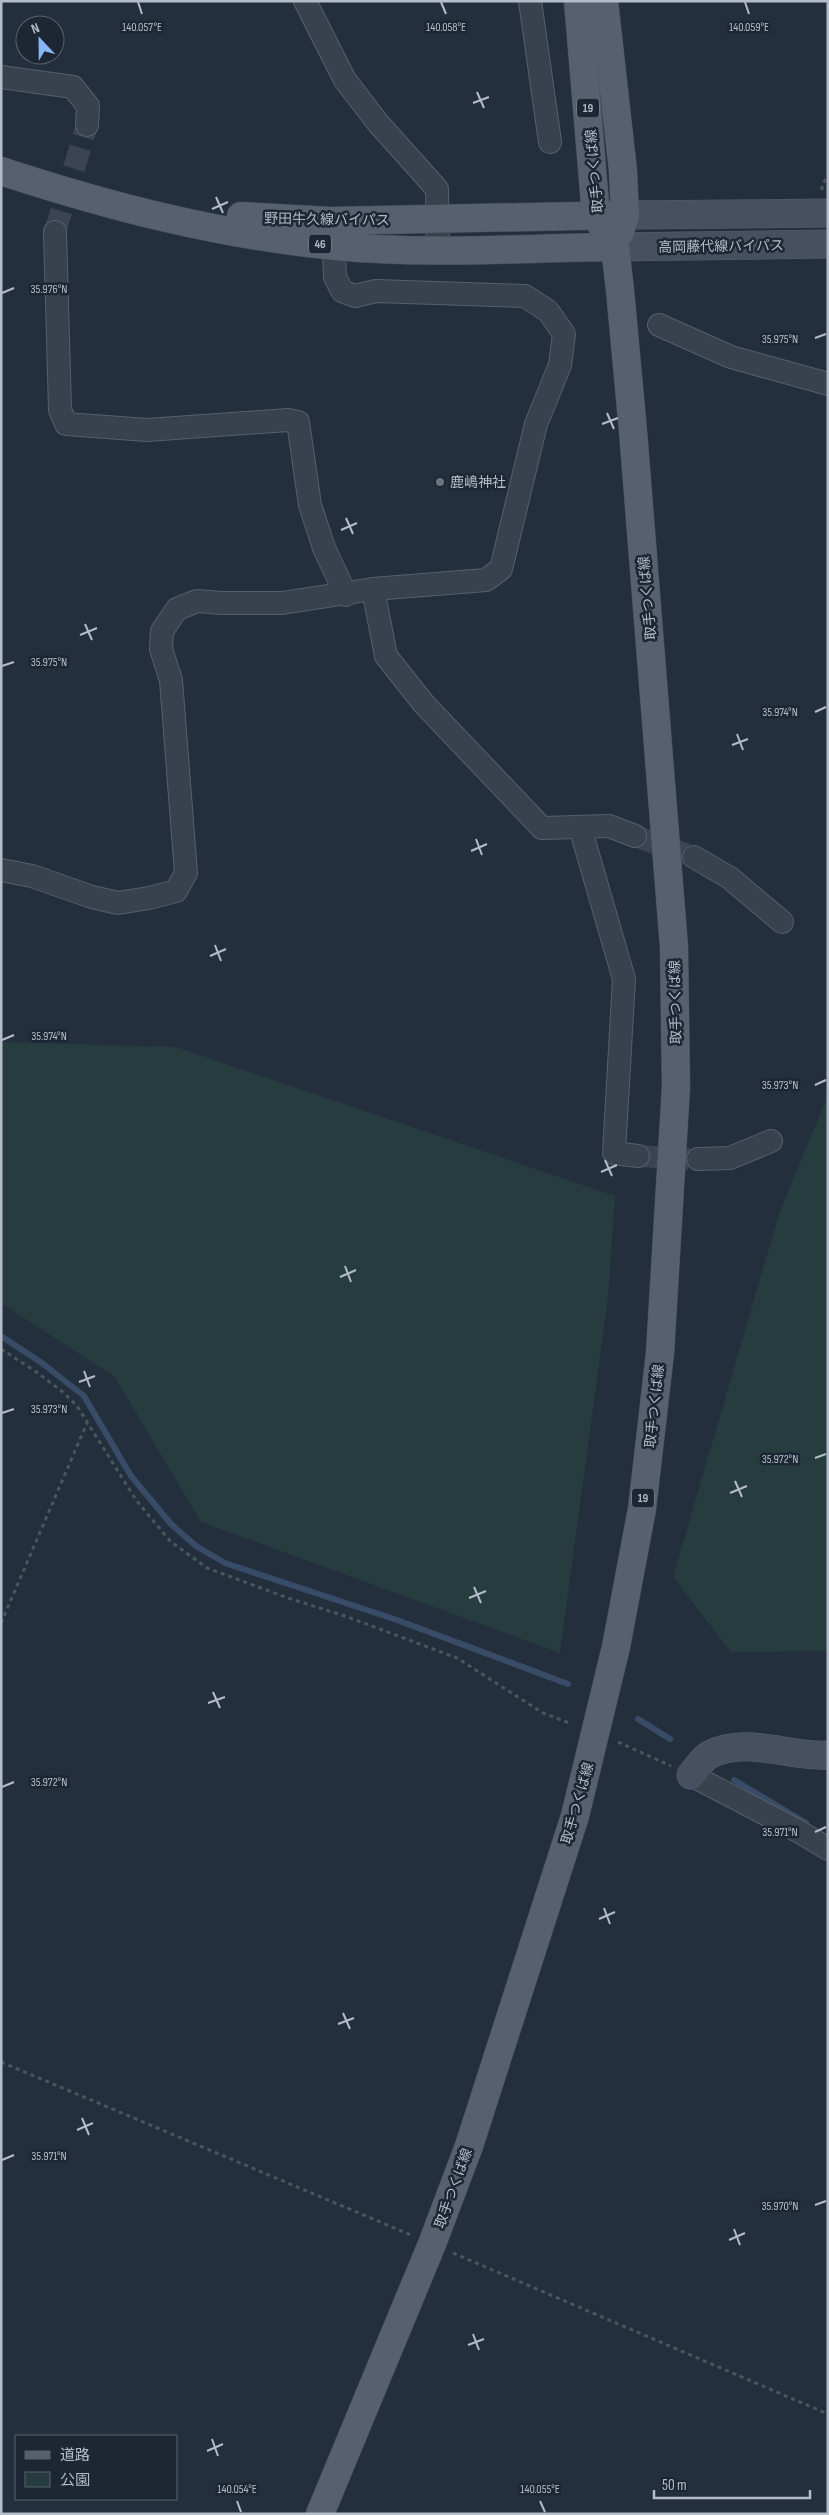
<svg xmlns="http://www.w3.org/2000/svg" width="829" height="2515" viewBox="0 0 829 2515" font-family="'Sofia Sans Condensed','Noto Sans JP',sans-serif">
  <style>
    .green { fill: #263c3f }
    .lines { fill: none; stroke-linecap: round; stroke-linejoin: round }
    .stream { stroke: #394c67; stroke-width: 6 }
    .street-tunnel { stroke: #3a4453; stroke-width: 22; stroke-dasharray: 22 11; stroke-linecap: butt }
    .street-casing { stroke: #565f6c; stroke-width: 24 }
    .secondary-casing { stroke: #565f6c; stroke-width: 29 }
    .primary-casing { stroke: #414a57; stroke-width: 29 }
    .path { stroke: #44595c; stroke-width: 3; stroke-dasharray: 4 4; stroke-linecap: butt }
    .street { stroke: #38414e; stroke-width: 22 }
    .secondary { stroke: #465061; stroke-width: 28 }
    .primary { stroke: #56606e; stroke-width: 28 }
    .ticks { fill: none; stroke: #b4bcc9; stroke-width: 2 }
    .worship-dot { fill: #6b7280; stroke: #1d2633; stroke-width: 2 }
    .labels { text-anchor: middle; stroke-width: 5; stroke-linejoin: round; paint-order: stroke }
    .shield { fill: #1d2633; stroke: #878f9c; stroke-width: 1 }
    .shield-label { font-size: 12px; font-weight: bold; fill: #b4bcc9 }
    .street-label { font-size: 14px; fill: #b4bcc9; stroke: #1d2633 }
    .poi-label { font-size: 14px; fill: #b4bcc9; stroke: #1d2633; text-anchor: start }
    .ticks-label { font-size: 12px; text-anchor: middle; fill: #b4bcc9; stroke: #1d2633; stroke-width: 5; stroke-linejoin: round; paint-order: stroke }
  </style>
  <rect width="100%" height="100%" fill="#242f3e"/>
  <g class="green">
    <polygon points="1,1042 176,1047 615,1196 608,1297 560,1653 201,1522 115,1377 1,1303"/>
    <polygon points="828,1095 828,1651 731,1652 673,1577 779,1214"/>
  </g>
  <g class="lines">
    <g class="stream">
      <polyline points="1,1336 42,1363 84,1396 131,1476 171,1524 196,1546 225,1563 397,1620 568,1684"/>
      <polyline points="638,1719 670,1739"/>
      <polyline points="734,1780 806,1823"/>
    </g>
    <g class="street-tunnel">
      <polyline points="55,232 87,125"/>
      <polyline points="635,836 694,857"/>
      <polyline points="638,1156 689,1159"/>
    </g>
    <g class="street-casing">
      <g id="street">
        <polyline points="305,1 345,80 378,123 437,189 438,250"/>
        <polyline points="530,1 550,142"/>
        <polyline points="1,77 73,87 88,106 87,125"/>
        <polyline points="55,232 60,410 66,424 147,430 288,420 298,422 310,505 324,548 346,595"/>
        <polyline points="659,325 731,357 828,384"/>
        <polyline points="373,589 386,656 424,704 542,828 609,826 635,836"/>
        <polyline points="580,827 624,979 614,1153 638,1156"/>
        <polyline points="694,857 730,878 782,922"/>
        <polyline points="1,870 32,876 92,897 118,903 149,898 176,891 186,873 171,680 161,649 162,631 177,609 197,601 222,603 282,603 373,589 486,580 501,569 536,424 560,365 564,334 548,311 525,296 376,291 355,296 342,291 335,277 333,230"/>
        <polyline points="698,1159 730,1158 771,1141"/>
        <polyline points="691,1775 800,1832 828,1849"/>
      </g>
    </g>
    <g class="secondary-casing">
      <g id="secondary">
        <polyline points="625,215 828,213"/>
        <polyline points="615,247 828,244"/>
        <path d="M691,1775C696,1769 702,1759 709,1755C746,1735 790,1758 828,1755"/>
      </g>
    </g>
    <g class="primary-casing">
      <g id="primary">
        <polyline points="604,1 623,171 625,215 620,232"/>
        <path d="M1,171C111,207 220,235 335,246C428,255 522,248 615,247"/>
        <polyline points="241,216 331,221 625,215"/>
        <polyline points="320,2514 432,2244 469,2146 575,1816 616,1647 642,1509 660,1353 676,1087 674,947 633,431 620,290 615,247 596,216 578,1"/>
      </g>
    </g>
    <g class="path">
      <polyline points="822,190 822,185 828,176"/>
      <polyline points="1,1349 38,1373 64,1393 77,1406 136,1500 170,1541 207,1568 288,1598 345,1616 457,1658 543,1713 572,1724"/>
      <polyline points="1,1623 87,1423"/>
      <polyline points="618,1742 671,1766"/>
      <polyline points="1,2062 411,2235"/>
      <polyline points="453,2253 828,2414"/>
    </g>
    <use href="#street" class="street"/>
    <use href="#secondary" class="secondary"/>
    <use href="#primary" class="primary"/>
  </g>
  <path class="ticks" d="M138,2L142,14M441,2L446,14M745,2L749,14M477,92L484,108M473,103L489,97M216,197L223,213M212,209L228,202M2,293L14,288M815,338L826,334M607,413L614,429M602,424L618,418M346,518L353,534M341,530L357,523M85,624L92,640M80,635L97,628M2,666L14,662M815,712L826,707M737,734L743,750M732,745L748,739M476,839L482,855M471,851L487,844M215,945L221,961M210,956L226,949M2,1040L14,1035M815,1085L826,1080M605,1160L612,1176M601,1172L617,1165M345,1266L351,1282M340,1277L356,1270M84,1371L90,1387M79,1382L95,1376M2,1413L14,1409M815,1458L826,1454M735,1481L742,1497M730,1493L747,1486M474,1587L481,1603M469,1598L486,1591M213,1692L220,1708M208,1703L225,1697M2,1787L14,1782M815,1832L826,1827M604,1908L610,1924M599,1919L615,1912M343,2013L350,2029M338,2024L354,2018M82,2118L89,2135M77,2130L93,2123M2,2160L14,2155M815,2205L826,2201M734,2229L740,2245M729,2240L745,2233M473,2334L479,2350M468,2345L484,2339M212,2439L218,2456M207,2451L223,2444M237,2501L241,2512M540,2501L545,2512"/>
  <circle class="worship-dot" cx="440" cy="482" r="5"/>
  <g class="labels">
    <g class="shield">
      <rect x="577" y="98.5" width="22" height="19" rx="4"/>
      <rect x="309" y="234.5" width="22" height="19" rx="4"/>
      <rect x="632" y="1488.5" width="22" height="19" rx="4"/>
    </g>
    <g class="shield-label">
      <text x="588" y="112">19</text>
      <text x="320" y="248">46</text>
      <text x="643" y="1502">19</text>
    </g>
    <g class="street-label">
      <text transform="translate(594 171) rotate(-95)" y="5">取手つくば線</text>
      <text transform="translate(327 219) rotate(1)" y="5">野田牛久線バイパス</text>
      <text transform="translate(721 246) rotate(-1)" y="5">高岡藤代線バイパス</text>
      <text transform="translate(647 598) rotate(-95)" y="5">取手つくば線</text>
      <text transform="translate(675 1002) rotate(-91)" y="5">取手つくば線</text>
      <text transform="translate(654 1406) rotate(-84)" y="5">取手つくば線</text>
      <text transform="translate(577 1803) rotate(-74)" y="5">取手つくば線</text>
      <text transform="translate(453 2188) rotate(-70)" y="5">取手つくば線</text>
    </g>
    <g class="poi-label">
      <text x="450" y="487">鹿嶋神社</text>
    </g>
  </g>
  <g class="ticks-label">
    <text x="142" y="31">140.057°E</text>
    <text x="446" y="31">140.058°E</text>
    <text x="749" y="31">140.059°E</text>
    <text x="49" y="293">35.976°N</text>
    <text x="780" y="343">35.975°N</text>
    <text x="49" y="666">35.975°N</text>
    <text x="780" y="716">35.974°N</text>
    <text x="49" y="1040">35.974°N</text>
    <text x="780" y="1089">35.973°N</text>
    <text x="49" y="1413">35.973°N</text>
    <text x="780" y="1463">35.972°N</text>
    <text x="49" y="1786">35.972°N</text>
    <text x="780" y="1836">35.971°N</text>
    <text x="49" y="2160">35.971°N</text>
    <text x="780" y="2210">35.970°N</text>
    <text x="237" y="2493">140.054°E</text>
    <text x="540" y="2493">140.055°E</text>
  </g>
  <rect width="829" height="2515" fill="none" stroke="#b4bcc9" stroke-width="5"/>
  <rect x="15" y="2435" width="162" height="65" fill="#1d2633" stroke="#59626f"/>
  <rect x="25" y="2451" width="25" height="8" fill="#56606e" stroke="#59626f"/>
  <text x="60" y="2460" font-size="15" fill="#b4bcc9">道路</text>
  <rect x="25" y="2472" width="25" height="15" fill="#263c3f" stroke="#59626f"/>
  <text x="60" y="2485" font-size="15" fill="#b4bcc9">公園</text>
  <g transform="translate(40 40) rotate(338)"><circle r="24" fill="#1d2633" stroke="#59626f"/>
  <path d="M0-4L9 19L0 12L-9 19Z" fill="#8ab4f8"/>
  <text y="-8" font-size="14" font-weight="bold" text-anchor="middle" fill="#b4bcc9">N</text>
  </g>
  <path d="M654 2490v8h156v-8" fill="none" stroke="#b4bcc9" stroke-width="2.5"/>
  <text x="662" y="2490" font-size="15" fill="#b4bcc9" stroke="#1d2633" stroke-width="4" paint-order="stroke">50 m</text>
</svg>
